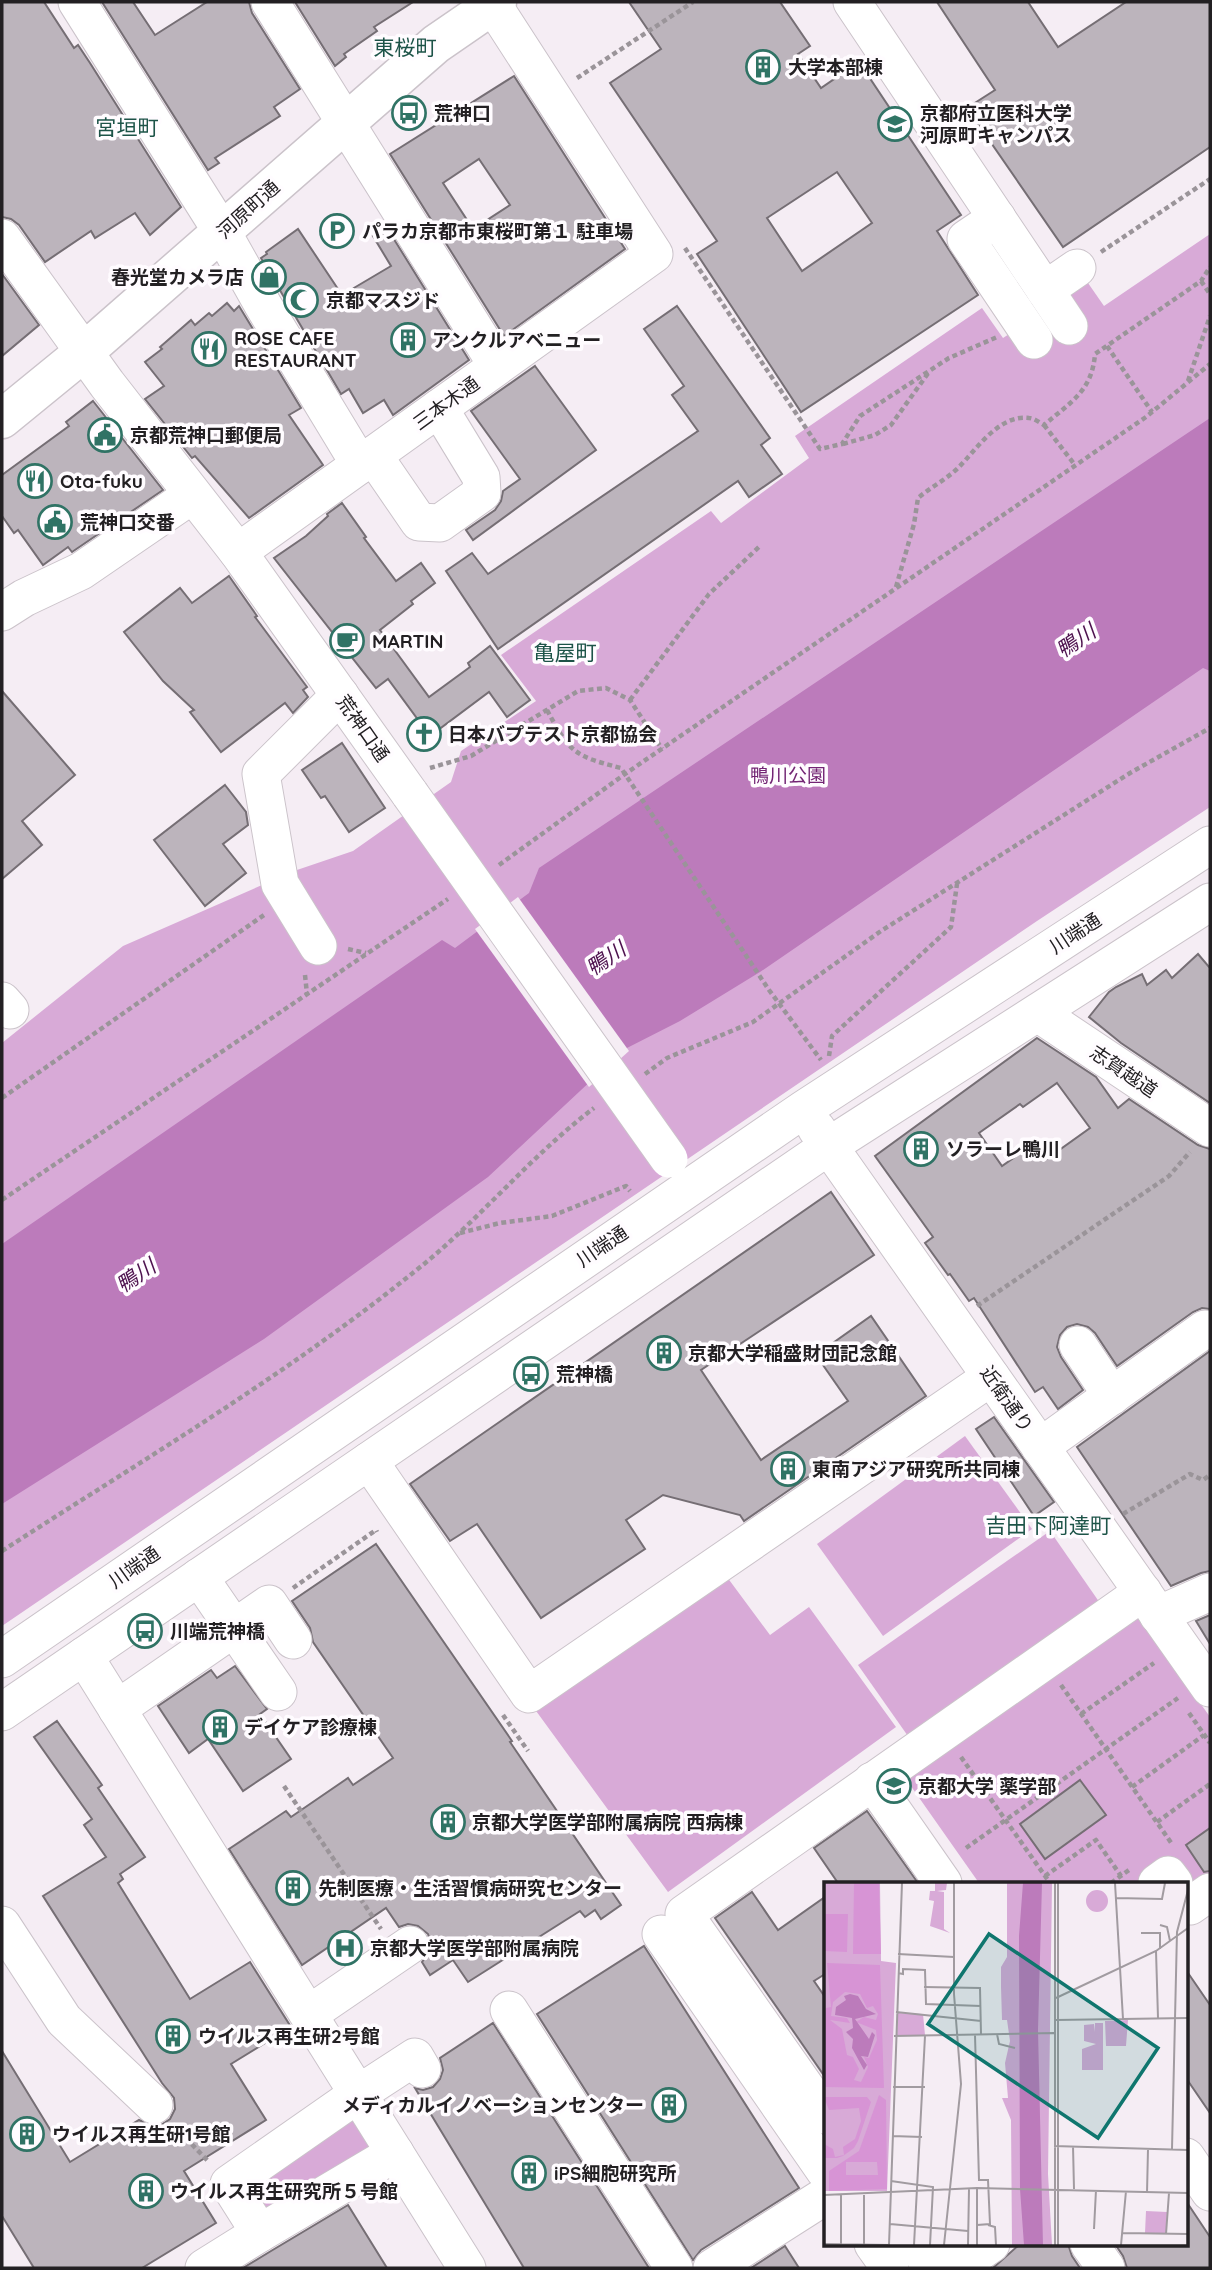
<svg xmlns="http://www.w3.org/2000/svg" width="1212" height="2270" viewBox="0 0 1212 2270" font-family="Quicksand,'Noto Sans JP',sans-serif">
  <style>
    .green { fill: #d8aad7 }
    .water { fill: #bc7bbb }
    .pier { fill: #f5edf4 }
    .building { fill: #bcb4bc; stroke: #756e74; stroke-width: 2; fill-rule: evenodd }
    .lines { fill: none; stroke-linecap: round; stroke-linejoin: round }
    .minor-casing { stroke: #cbc3ca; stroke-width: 39 }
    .major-casing { stroke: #cbc3ca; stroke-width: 41 }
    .path { stroke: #9a9499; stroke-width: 4.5; stroke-dasharray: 5 3.5; stroke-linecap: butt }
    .minor { stroke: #fff; stroke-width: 37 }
    .major { stroke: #fff; stroke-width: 38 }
    .minor-bridge-casing { stroke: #cbc3ca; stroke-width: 39; stroke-linecap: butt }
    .minor-bridge { stroke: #fff; stroke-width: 37 }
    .labels { text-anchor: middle; stroke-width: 7; stroke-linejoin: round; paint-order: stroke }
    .poi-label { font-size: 19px; font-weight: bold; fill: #232023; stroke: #fffcff; text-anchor: start }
    .street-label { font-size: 19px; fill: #232023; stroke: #fffcff }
    .park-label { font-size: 19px; fill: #732574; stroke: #fffcff }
    .neighbourhood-label { font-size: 21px; fill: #1d5348; stroke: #fffcff }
    .water-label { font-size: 21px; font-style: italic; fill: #4d114e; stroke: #fffcff }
    .inset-road { fill: none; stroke: #a19ba0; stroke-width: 2 }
    .view { fill: #0f766e; fill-opacity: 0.15; stroke: #0f766e; stroke-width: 3.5 }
    .inset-edge { fill: none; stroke: #232023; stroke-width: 3.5 }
  </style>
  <rect width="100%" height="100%" fill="#f5edf4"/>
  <g class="green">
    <polygon points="1210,234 1210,807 1037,921 2,1626 2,1043 123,946 294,871 353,851 451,782 461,751 536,701 501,655 711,511 721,523 809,458 795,436 982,308 1003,338 1088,283 1104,306"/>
    <polygon points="965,1436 1032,1529 883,1636 817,1544"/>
    <polygon points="1050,1531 1102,1606 910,1739 858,1665"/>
    <polygon points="727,1577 770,1635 809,1607 896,1727 668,1892 531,1704 638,1626 646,1637"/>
    <polygon points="1133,1608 1210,1717 1210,1872 1193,1884 1173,1857 1136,1883 979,1883 901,1772"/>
    <polygon points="350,2113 374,2151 263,2214 247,2184"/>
  </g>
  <polygon class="water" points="1210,418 1210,671 1203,668 760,972 680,1021 625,1049 488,1177 264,1339 2,1504 2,1244 442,940 455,948 529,893 539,868"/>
  <polygon class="pier" points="518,897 629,1051 589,1087 475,929"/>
  <g class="building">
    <polygon points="2,2 44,2 74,48 78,45 90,63 181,207 150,235 135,213 95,238 91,231 45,262 19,225 11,219 2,217"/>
    <polygon points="102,2 133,2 155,35 207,2 249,2 252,13 300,89 274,107 280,116 215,158 219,163 208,170"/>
    <polygon points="295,2 413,2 374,27 377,31 344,54 346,57 335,66"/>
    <path d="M629,2H780L810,46L798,54L821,88L859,62L961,215L937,231L978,295L801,412L697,254L717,241L610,83L661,49ZM837,172L872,223L802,271L767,218Z"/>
    <polygon points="937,2 1028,2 1058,47 1126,2 1210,2 1210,147 1063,247 967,108 995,90"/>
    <path d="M514,76L625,249L504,336L390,154ZM479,159L510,205L473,229L443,183Z"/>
    <polygon points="387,228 469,360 393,415 384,400 363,413 349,389 341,394 261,258 267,254 266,252 298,229 342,295 391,266 373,236"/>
    <polygon points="2,274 39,325 2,356"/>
    <polygon points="227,303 234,311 239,306 301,408 289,415 323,465 249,518 195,456 192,458 145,399 164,386 145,362 162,349 160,347 191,320 195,325 209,313 212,316"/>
    <polygon points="677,306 770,438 761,445 782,474 749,497 738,481 498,649 446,571 472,553 488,574 698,431 672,395 684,386 644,329"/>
    <polygon points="535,366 596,450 473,540 466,530 495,510 501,501 503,491 520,479 471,411"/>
    <polygon points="93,401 163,490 72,552 68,547 43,565 18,530 14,533 2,516 2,475 69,426 66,422"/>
    <polygon points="342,503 366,537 364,538 396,581 421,563 435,583 411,601 413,604 380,630 429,697 470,667 468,663 490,646 530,700 507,717 489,692 430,736 388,679 376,688 274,558 306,536 328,516 327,514"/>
    <polygon points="229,576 257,616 255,617 307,687 303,690 308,697 293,713 285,703 221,752 190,712 194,710 163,681 124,632 180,588 192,603"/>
    <polygon points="2,691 75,775 22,821 42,845 2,879"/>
    <polygon points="342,743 385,808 349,832 325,796 321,798 302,770"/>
    <polygon points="225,785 246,812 248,825 223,844 246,873 205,906 154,840"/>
    <polygon points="1198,954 1210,968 1210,1103 1121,1043 1089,1017 1109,992 1116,987 1142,974 1147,985 1166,970 1172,978"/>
    <path d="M1037,1038L1096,1077L1118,1108L1129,1099L1198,1145L1210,1149V1309L1202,1308L1193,1312L1117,1366L1095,1333L1088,1327L1077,1324L1067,1327L1060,1335L1057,1347L1061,1357L1083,1390L1058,1409L1043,1387L1035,1392L974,1298L969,1301L950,1274L948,1275L925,1243L933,1237L875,1156ZM1057,1083L1090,1128L1048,1158L1041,1148L1036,1151L1034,1148L1024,1155L1022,1152L1002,1166L979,1133L1020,1104L1023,1107Z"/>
    <polygon points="831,1192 874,1255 701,1370 761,1460 848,1401 816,1355 871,1316 926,1396 744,1521 740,1515 663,1495 626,1520 645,1549 541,1618 477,1524 450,1541 410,1484"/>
    <polygon points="1210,1351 1210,1571 1201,1573 1171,1586 1077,1447"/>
    <polygon points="994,1417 1054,1502 1034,1516 976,1429"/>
    <polygon points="376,1544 512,1741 510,1742 621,1905 601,1919 595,1910 585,1917 580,1911 468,1982 453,1960 430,1975 422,1962 429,1953 431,1944 428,1934 418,1926 408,1924 399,1927 386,1908 302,1965 229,1849 286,1811 291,1817 348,1778 353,1785 393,1758 313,1642 310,1628 292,1601"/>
    <polygon points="1210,1615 1210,1644 1196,1621"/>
    <polygon points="235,1666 267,1709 260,1714 291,1759 243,1791 208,1739 189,1753 158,1706 211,1670 217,1678"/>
    <polygon points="57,1721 102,1785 98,1788 145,1857 120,1874 123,1879 118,1883 190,1999 250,1962 291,2027 231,2064 266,2120 184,2171 216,2223 142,2268 34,2268 2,2216 2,2051 70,2162 139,2120 150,2125 161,2125 170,2119 175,2109 174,2098 162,2083 43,1896 106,1857 84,1825 92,1819 34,1737"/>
    <polygon points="1080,1780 1106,1815 1045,1859 1020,1824"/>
    <polygon points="867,1811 918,1883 838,1883 814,1848"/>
    <polygon points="1210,1828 1210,1871 1204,1872 1186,1845"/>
    <polygon points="752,1892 778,1930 825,1897 825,1974 814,1981 825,1997 825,2077 715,1918"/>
    <polygon points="644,1946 799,2188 701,2250 693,2260 537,2014"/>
    <polygon points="1186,1970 1210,2005 1210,2113 1186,2078"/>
    <polygon points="493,2023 649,2268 524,2268 415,2088 423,2090 433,2087 440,2079 443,2070 440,2058"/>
    <polygon points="1186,2201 1210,2237 1210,2268 1127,2268 1123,2256 1115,2244 1186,2244"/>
    <polygon points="348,2205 387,2268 243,2268 271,2251"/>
    <polygon points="1020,2244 1068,2244 1072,2256 1080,2268 993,2268"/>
    <polygon points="785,2246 799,2268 751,2268"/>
  </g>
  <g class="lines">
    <g class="minor-casing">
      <g id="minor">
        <polyline points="77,2 222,232 263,305 360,465"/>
        <polyline points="270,2 497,365"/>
        <polyline points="852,2 1045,290 1077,268"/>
        <polyline points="997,218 966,239 1034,340"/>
        <polyline points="2,238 107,384 238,552 410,794"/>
        <polyline points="1045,290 1069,326"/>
        <polyline points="373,455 419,522 440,523 482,493 481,477 439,408"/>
        <polyline points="238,552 654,254 491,2"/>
        <polyline points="2,612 24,598 81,571 192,495"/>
        <polyline points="318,946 280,884 261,774 340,695"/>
        <polyline points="2,1001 10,1010"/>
        <polyline points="1038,1013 1210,1128"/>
        <polyline points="816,1128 1210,1688"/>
        <polyline points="1078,1345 1112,1396"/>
        <polyline points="1040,1447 1205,1329"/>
        <polyline points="369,1461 529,1694 991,1377"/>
        <polyline points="199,1577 278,1692"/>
        <polyline points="1158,1615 1210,1592"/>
        <polyline points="84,1656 358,2094 415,2057 422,2069"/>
        <polyline points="2,1659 804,1109 1210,845"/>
        <polyline points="117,1709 269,1604 293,1640"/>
        <polyline points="2,1712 829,1146 1210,902"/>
        <polyline points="872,1781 943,1883"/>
        <polyline points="1157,1883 1168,1875 1174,1883"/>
        <polyline points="1186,1900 1190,1906 1210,1892"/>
        <polyline points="2,1925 64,2020 154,2105"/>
        <polyline points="661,1934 825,2171"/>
        <polyline points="509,2010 674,2268"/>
        <polyline points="309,2014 410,1945"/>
        <polyline points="825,2115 684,1914 1143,1592"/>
        <polyline points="1186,2157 1210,2192"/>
        <polyline points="260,2233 395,2153"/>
        <polyline points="873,2244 890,2268"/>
        <polyline points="916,2244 929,2263 957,2244"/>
        <polyline points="1089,2244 1106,2268"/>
        <polyline points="204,2268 260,2233 229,2184 358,2094 467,2268"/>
        <polyline points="712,2268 825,2196"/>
        <polyline points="956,2268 991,2244"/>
      </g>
    </g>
    <g class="major-casing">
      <polyline id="major" points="2,419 84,352 436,44 497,2"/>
    </g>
    <g class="path">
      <polyline points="577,78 693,2"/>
      <polyline points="685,248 820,449 842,444 860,416 949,358 997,337"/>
      <polyline points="1101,252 1210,179"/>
      <polyline points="1201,281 1210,294"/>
      <polyline points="1107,346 1152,412"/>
      <polyline points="1188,381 1210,316"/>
      <polyline points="1044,425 1075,465"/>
      <polyline points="843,444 875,435 891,425 929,372"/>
      <path d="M896,587L914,524L918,498C931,487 947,479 959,467C976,450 999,414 1029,418C1034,418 1040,423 1044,425C1071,402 1092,391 1095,354L1201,281L1210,267"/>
      <polyline points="630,700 709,594 760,546"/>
      <path d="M547,710C570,753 574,756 621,768L769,990L821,1060"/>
      <polyline points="430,768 471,756 578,691 606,688 630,700 662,749"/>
      <polyline points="499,865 625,774 1146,417 1210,364"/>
      <polyline points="348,949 366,953"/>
      <polyline points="305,975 307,994"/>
      <polyline points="829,1056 832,1036 951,927 957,884"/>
      <polyline points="645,1074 667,1058 753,1022 881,931 1130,773 1210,728"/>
      <polyline points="2,1098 264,915"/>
      <polyline points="2,1200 448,899"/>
      <polyline points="460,1233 500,1223 552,1216 626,1186 630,1191"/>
      <polyline points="977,1306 1169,1176 1190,1152"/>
      <polyline points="1123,1514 1190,1474 1203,1480 1210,1475"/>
      <path d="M2,1551C141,1461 285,1376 414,1272C478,1222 529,1157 594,1108"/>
      <polyline points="293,1588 376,1530 377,1532"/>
      <polyline points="1061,1685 1172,1844"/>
      <polyline points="1189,1713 1210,1743"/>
      <polyline points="1081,1714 1154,1663"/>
      <polyline points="503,1715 528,1751"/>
      <polyline points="961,1757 1050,1883"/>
      <polyline points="284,1786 381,1929"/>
      <polyline points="1132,1787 1204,1735"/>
      <polyline points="1157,1822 1210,1784"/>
      <polyline points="966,1848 1178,1698"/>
      <polyline points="1045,1876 1096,1840 1121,1876"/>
      <polyline points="1111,1883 1129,1870"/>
      <polyline points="174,2126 209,2162"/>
    </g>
    <use href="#minor" class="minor"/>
    <use href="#major" class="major"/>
    <g class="minor-bridge-casing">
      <polyline id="minor-bridge" points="410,794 669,1159"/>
    </g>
    <use href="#minor-bridge" class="minor-bridge"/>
  </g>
  <defs>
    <g id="building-ring" transform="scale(1.75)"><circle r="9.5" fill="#fffcff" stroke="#307365" stroke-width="1.5"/><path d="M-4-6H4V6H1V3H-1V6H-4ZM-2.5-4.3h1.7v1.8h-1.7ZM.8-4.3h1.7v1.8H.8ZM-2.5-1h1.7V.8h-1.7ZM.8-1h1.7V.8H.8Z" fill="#307365"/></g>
    <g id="bus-ring" transform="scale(1.75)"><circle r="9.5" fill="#fffcff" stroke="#307365" stroke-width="1.5"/><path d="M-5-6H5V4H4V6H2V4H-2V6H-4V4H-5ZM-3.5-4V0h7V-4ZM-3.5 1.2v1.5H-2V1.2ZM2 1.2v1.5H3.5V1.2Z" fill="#307365"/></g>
    <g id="university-ring" transform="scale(1.75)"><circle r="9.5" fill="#fffcff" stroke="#307365" stroke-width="1.5"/><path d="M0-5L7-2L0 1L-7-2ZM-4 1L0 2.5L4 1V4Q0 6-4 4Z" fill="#307365"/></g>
    <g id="parking-ring" transform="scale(1.75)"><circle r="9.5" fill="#fffcff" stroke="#307365" stroke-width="1.5"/><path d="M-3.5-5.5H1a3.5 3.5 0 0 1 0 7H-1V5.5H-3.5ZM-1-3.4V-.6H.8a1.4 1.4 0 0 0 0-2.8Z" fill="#307365"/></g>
    <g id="shop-ring" transform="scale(1.75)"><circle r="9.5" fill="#fffcff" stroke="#307365" stroke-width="1.5"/><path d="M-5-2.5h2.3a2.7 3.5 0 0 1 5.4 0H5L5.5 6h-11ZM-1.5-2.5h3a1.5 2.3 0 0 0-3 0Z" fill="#307365"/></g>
    <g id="mosque-ring" transform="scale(1.75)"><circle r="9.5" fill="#fffcff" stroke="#307365" stroke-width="1.5"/><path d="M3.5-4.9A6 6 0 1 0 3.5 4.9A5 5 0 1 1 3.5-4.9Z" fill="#307365"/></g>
    <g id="restaurant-ring" transform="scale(1.75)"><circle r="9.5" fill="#fffcff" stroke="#307365" stroke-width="1.5"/><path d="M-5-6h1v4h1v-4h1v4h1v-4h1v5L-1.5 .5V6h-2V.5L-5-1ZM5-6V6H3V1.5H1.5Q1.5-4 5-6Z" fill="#307365"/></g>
    <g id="civic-ring" transform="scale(1.75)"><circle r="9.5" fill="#fffcff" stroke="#307365" stroke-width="1.5"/><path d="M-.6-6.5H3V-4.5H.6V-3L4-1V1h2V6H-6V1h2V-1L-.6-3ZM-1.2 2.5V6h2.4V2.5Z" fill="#307365"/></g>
    <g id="cafe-ring" transform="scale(1.75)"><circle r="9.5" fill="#fffcff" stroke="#307365" stroke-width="1.5"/><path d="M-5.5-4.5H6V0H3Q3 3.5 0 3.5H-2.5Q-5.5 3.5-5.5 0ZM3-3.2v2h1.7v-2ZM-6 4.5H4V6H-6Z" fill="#307365"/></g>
    <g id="church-ring" transform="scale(1.75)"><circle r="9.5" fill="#fffcff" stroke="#307365" stroke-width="1.5"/><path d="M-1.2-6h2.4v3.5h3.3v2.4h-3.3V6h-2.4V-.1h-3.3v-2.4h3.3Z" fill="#307365"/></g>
    <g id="hospital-ring" transform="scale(1.75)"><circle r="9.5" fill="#fffcff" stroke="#307365" stroke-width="1.5"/><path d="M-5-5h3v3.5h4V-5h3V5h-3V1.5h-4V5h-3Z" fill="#307365"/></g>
  </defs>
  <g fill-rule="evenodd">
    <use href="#building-ring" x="763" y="67"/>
    <use href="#bus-ring" x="409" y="113"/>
    <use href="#university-ring" x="895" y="124"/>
    <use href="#parking-ring" x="337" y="231"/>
    <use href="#shop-ring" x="269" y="277"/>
    <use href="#mosque-ring" x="301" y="300"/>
    <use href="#building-ring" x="408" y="340"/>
    <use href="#restaurant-ring" x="209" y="349"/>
    <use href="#civic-ring" x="105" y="435"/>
    <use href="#restaurant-ring" x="35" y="481"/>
    <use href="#civic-ring" x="55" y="522"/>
    <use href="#cafe-ring" x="347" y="641"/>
    <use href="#church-ring" x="424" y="734"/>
    <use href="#building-ring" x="921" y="1149"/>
    <use href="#building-ring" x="664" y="1353"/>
    <use href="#bus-ring" x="531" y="1374"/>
    <use href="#building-ring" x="788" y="1469"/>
    <use href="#bus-ring" x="145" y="1631"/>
    <use href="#building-ring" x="220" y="1727"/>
    <use href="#university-ring" x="894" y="1786"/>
    <use href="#building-ring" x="448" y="1822"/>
    <use href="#building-ring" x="293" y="1888"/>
    <use href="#hospital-ring" x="345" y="1948"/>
    <use href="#building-ring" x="173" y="2036"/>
    <use href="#building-ring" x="669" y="2105"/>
    <use href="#building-ring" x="27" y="2134"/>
    <use href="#building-ring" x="529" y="2173"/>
    <use href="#building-ring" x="146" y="2191"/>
  </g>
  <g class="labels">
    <g class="poi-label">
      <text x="788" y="74">大学本部棟</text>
      <text x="434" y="120">荒神口</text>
      <text x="920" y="120">京都府立医科大学<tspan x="920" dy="22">河原町キャンパス</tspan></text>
      <text x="362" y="238">パラカ京都市東桜町第１ 駐車場</text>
      <text x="244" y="284" text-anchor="end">春光堂カメラ店</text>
      <text x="326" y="307">京都マスジド</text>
      <text x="234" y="345">ROSE CAFE<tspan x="234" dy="22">RESTAURANT</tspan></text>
      <text x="432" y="347">アンクルアベニュー</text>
      <text x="130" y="442">京都荒神口郵便局</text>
      <text x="60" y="488">Ota-fuku</text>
      <text x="80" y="529">荒神口交番</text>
      <text x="372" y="648">MARTIN</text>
      <text x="448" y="741">日本バプテスト京都協会</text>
      <text x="946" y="1156">ソラーレ鴨川</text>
      <text x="688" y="1360">京都大学稲盛財団記念館</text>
      <text x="556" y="1381">荒神橋</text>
      <text x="812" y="1476">東南アジア研究所共同棟</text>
      <text x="170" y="1638">川端荒神橋</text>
      <text x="244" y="1734">デイケア診療棟</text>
      <text x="918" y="1793">京都大学 薬学部</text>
      <text x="472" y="1829">京都大学医学部附属病院 西病棟</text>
      <text x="318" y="1895">先制医療・生活習慣病研究センター</text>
      <text x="370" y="1955">京都大学医学部附属病院</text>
      <text x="198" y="2043">ウイルス再生研2号館</text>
      <text x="644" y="2112" text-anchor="end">メディカルイノベーションセンター</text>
      <text x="52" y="2141">ウイルス再生研1号館</text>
      <text x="554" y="2180">iPS細胞研究所</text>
      <text x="170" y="2198">ウイルス再生研究所５号館</text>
    </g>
    <g class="street-label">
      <text transform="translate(248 209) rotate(-42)" y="7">河原町通</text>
      <text transform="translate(446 403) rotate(-36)" y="7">三本木通</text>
      <text transform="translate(363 728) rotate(55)" y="7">荒神口通</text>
      <text transform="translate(1075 933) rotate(-33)" y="7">川端通</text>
      <text transform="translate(1124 1071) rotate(34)" y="7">志賀越道</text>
      <text transform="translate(602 1246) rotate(-34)" y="7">川端通</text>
      <text transform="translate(1007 1399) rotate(55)" y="7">近衛通り</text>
      <text transform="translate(134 1567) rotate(-35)" y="7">川端通</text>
    </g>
    <g class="park-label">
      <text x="788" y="782">鴨川公園</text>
    </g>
    <g class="neighbourhood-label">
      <text x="405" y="55">東桜町</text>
      <text x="127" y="135">宮垣町</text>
      <text x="565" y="660">亀屋町</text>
      <text x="1048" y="1533">吉田下阿達町</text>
    </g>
    <g class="water-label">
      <text transform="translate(1076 641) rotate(-34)" y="7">鴨川</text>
      <text transform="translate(606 959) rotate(-34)" y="7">鴨川</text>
      <text transform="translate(136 1276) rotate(-34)" y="7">鴨川</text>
    </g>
  </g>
  <g transform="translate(824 1882)">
    <rect width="364" height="364" fill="#f5edf4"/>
    <path d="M0,1H56L57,79L72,81L63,309H0ZM111,1H123L122,8L113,9L120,10V47L126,51L106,44L110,19L105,18L106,9H111ZM183,1H228L224,292L228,363H188L187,238L178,216H184L181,181L186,159L183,138H178L177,105V85L183,75ZM262 19a11 11 0 1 1 22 0a11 11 0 1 1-22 0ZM74,131L99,132L101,153H73ZM304,138L302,164H282L281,139ZM271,141H279V188H258V167L272,162L260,159V143L270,142L271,150ZM322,329L343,330L342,352L321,351Z" fill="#d8aad7"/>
    <path d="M30,1H55L57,72H29ZM0,32H24L23,70L0,69ZM3,81L56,83L60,206L0,205V135L2,126L7,125ZM21,110L36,112L43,126L49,124L54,132L52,138L40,135L32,140L52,148L53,158L45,176L40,175L44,185L37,200L30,198L35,187L29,175L23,173L18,147L6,138L26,141L23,136L7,134L9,120ZM55,213L62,218L63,307L5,309V289L35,269ZM22,280H53L54,293H22ZM0,215H43L47,220L34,259L30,266L19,274L13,276H0V262L9,267L11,275L20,273L19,265L31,257L37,239L35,226L5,228Z" fill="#d794d5" fill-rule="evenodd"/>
    <path d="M199,1H218L214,148L219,363H200L196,307L195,54ZM26,112L34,114L42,127L52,132L31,137L45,157L48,150L51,153L44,175L37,174L43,183L40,188L28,166L29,157L22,150L29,146L28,136L11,133L12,125L22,118L20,114Z" fill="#bc7bbb"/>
    <path class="inset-road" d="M291,1L299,137M292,16L338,17L341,1M336,43L343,45L346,59M317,51H336V67M332,69L334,136M74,72L130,75M74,91L79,92V87L101,88L102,122L157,124M100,105L156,106L157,152M232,116L332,69L364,46M72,130L157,139M232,138L364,136M173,152L175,162L191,166M151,153L155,298H164L166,342L153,343M70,154L230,151M69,205H101M68,254L98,255M230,264L364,268M249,264L250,307M348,267L353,50L364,8M67,299L109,305L106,363M153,306V363M323,311L324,267M0,313L153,306L364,311M66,342L144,349M164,343L171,345L172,363M270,347L272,308M299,351L364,352M342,352L345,311M0,362L66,363M17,363V313M40,363V313M65,363L78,1M90,363L101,154M120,363L137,202L130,112V1M144,363L145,307M231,363V1M234,363V1M297,363L302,309"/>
    <path class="view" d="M165,52L334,166L274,256L104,142Z"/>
    <rect width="364" height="364" class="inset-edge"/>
  </g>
  <rect width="1212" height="2270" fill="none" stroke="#232023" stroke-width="7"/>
</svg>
